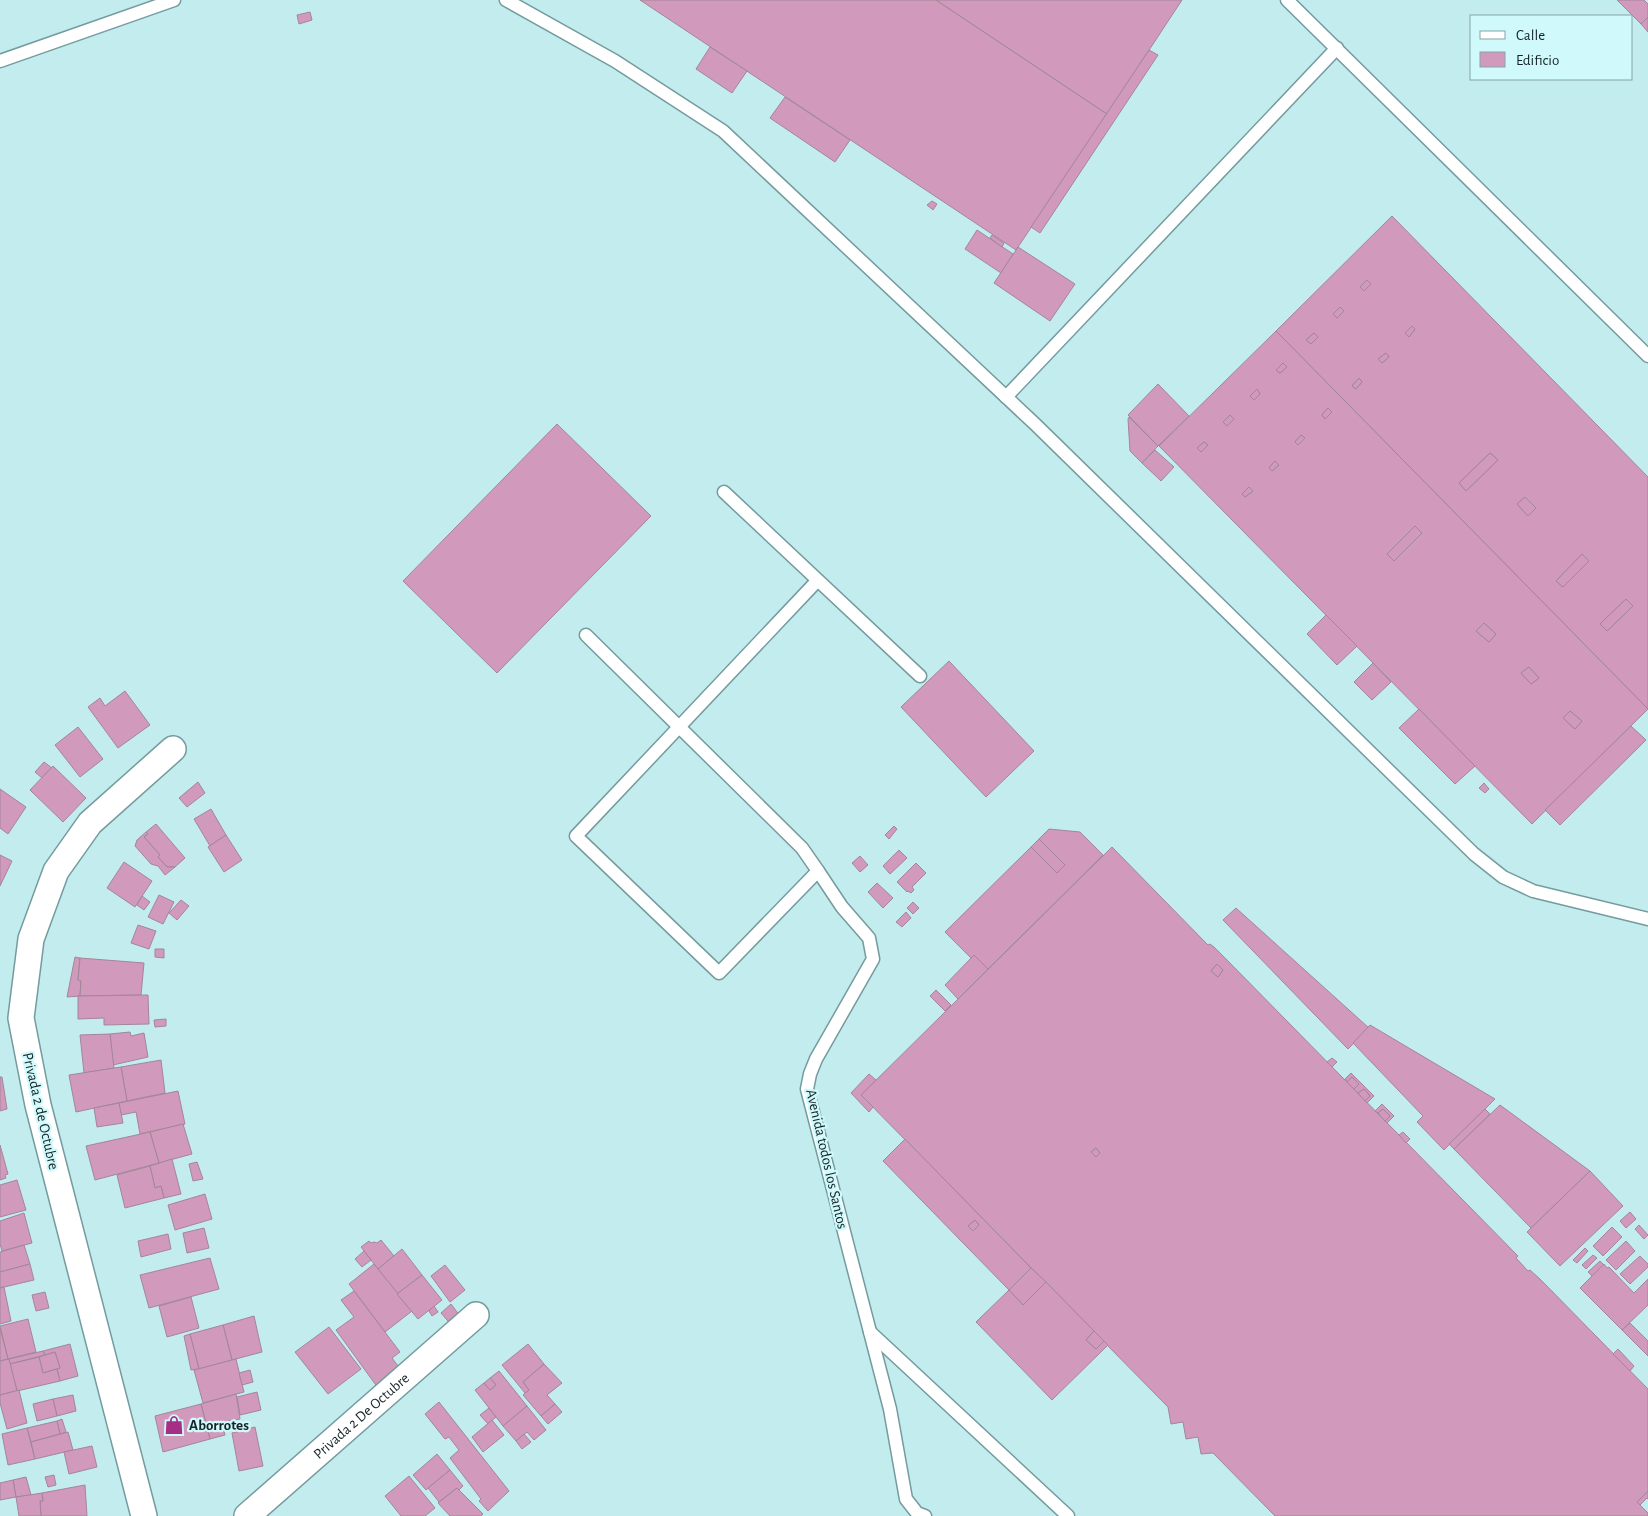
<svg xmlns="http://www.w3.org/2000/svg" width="1648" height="1516" viewBox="0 0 1648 1516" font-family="'Alegreya Sans',sans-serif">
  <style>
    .building { fill: #d199bc; stroke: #a38698; fill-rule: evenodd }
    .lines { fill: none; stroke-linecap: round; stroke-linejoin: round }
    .lane-casing { stroke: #749b9e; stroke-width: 15 }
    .street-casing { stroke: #749b9e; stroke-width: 28 }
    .lane { stroke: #fff; stroke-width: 12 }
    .street { stroke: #fff; stroke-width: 25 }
    .labels { text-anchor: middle; stroke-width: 4.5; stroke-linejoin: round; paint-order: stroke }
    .street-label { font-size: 15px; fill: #152426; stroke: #d0f9fc }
    .poi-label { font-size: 15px; font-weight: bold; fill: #152426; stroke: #d0f9fc; text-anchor: start }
  </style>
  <rect width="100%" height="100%" fill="#c3ecef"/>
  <g class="building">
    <polygon points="640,0 936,0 1107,114 1016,250"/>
    <polygon points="936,0 1182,0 1107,114"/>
    <polygon points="1617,0 1644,0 1648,4 1648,17 1641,24"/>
    <polygon points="310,12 312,20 299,24 297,15"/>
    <polygon points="1648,17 1648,32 1641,24"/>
    <polygon points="710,47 747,71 732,93 696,69"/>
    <polygon points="1149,50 1158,55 1040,233 1031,227"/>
    <polygon points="785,97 850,140 835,162 770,118"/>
    <polygon points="932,201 937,204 933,210 927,205"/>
    <path d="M1392,216L1648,477V709L1276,331ZM1367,280L1371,284L1364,291L1360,287ZM1340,307L1344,311L1337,318L1333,314ZM1412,326L1415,329L1409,337L1405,333ZM1314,333L1318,337L1311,344L1306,340ZM1386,353L1389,357L1382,363L1378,359ZM1359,378L1362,382L1356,389L1352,386ZM1490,453L1498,460L1466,491L1459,483ZM1525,497L1536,508L1528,516L1517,504ZM1582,554L1589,561L1563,587L1556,581ZM1626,599L1633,606L1607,631L1600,624Z"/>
    <polygon points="977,230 1013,254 1001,273 965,249"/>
    <polygon points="992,235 1004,243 1002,247 990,238"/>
    <polygon points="1018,247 1075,284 1050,321 994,283"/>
    <polygon points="1367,280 1371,284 1364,291 1360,287"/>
    <polygon points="1340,307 1344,311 1337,318 1333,314"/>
    <polygon points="1412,326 1415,329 1409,337 1405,333"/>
    <path d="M1276,331L1648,709L1532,824L1159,446ZM1283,363L1287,367L1280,373L1276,370ZM1257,389L1260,394L1254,400L1250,396ZM1328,408L1332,412L1325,419L1322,415ZM1230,415L1234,419L1227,426L1223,422ZM1301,435L1305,438L1298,445L1295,442ZM1204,442L1208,445L1201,452L1197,448ZM1275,461L1279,465L1272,471L1269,468ZM1249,487L1253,491L1245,497L1242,494ZM1415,526L1422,533L1394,561L1387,554ZM1484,623L1496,634L1489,642L1476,631ZM1529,667L1539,678L1531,684L1521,673ZM1570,711L1582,721L1575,729L1563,718Z"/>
    <polygon points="1314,333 1318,337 1311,344 1306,340"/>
    <polygon points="1386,353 1389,357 1382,363 1378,359"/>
    <polygon points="1283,363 1287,367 1280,373 1276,370"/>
    <polygon points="1359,378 1362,382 1356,389 1352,386"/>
    <polygon points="1158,384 1189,416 1158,446 1128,415"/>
    <polygon points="1257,389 1260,394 1254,400 1250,396"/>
    <polygon points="1328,408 1332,412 1325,419 1322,415"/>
    <polygon points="1230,415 1234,419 1227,426 1223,422"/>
    <polygon points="1129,417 1158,446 1142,463 1130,451 1128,419"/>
    <polygon points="557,424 651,516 497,673 403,581"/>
    <polygon points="1301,435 1305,438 1298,445 1295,442"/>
    <polygon points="1204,442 1208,445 1201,452 1197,448"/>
    <polygon points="1155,450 1174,467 1161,481 1142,463"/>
    <polygon points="1490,453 1498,460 1466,491 1459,483"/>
    <polygon points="1275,461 1279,465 1272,471 1269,468"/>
    <polygon points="1249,487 1253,491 1245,497 1242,494"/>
    <polygon points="1525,497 1536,508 1528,516 1517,504"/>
    <polygon points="1415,526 1422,533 1394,561 1387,554"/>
    <polygon points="1582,554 1589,561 1563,587 1556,581"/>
    <polygon points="1626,599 1633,606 1607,631 1600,624"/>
    <polygon points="1326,615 1357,646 1337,665 1307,634"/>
    <polygon points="1484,623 1496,634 1489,642 1476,631"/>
    <polygon points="949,661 1034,751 986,797 901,707"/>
    <polygon points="1373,663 1391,682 1372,700 1354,682"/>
    <polygon points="1529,667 1539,678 1531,684 1521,673"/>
    <polygon points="125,691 150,725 118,748 88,707 100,698 105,706"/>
    <polygon points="1419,709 1475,766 1455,784 1399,728"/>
    <polygon points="1570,711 1582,721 1575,729 1563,718"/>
    <polygon points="1631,726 1646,740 1560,825 1545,810"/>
    <polygon points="78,727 103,759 80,777 55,745"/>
    <polygon points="44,762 52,768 42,778 35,772"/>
    <polygon points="53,766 86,798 63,822 30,790"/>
    <polygon points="198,782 205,793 187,807 179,798"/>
    <polygon points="1484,783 1489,789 1485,793 1479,788"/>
    <polygon points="0,789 26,807 8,834 0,828"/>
    <polygon points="211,809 226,835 210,846 194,819"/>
    <polygon points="156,824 185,858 175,867 167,867 158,857 160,855 144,837 148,834 146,832"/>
    <polygon points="894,826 897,829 889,839 885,835"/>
    <polygon points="1049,829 1080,832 1103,855 988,969 974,955 971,958 945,932 1031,847 1057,873 1065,865 1039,839"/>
    <polygon points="146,832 148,834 144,837 160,855 158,857 167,867 175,867 165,875 158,866 151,864 135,846 137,840"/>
    <polygon points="226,835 242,860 224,872 208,847"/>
    <polygon points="1039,839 1065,865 1057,873 1031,847"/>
    <path d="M1112,847L1208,945L1210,944L1214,947L1226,959L1518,1256L1516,1258L1528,1271L1530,1270L1541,1280L1648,1389V1491L1637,1502L1648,1513V1516H1275L1213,1453L1201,1454L1198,1437L1186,1439L1183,1422L1171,1424L1168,1407L861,1095ZM1217,964L1223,970L1218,977L1211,971ZM1096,1148L1100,1153L1096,1157L1091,1152Z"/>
    <polygon points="899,850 907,858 890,874 883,866"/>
    <polygon points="0,855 12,861 0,886"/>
    <polygon points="860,856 868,865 860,872 852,863"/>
    <polygon points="124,862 152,881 135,907 107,888"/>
    <polygon points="916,863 926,873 912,887 914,890 911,893 908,891 907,892 897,882"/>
    <polygon points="877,883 893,898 883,908 868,892"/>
    <polygon points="159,895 174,902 163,924 148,917"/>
    <polygon points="142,896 150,902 144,910 137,905"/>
    <polygon points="181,900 189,906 177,920 169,913"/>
    <polygon points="913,902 919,908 913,914 907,908"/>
    <polygon points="1236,908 1369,1028 1348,1049 1223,920"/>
    <polygon points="906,912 911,918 902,927 896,922"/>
    <polygon points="138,925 156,931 149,949 131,943"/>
    <polygon points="155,949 164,949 164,958 155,957"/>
    <polygon points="974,955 988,969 958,999 945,985"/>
    <polygon points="75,957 80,958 78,980 81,981 80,996 67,997"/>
    <polygon points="80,958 144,963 141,995 80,996 81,981 78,980"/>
    <polygon points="1217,964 1223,970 1218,977 1211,971"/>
    <polygon points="936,990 951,1005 945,1011 930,996"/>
    <polygon points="148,995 149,1024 104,1025 104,1018 78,1019 78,996"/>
    <polygon points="166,1019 166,1026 155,1027 154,1020"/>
    <polygon points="1370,1025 1495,1099 1444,1150 1417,1122 1423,1116 1353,1043"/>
    <polygon points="130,1032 131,1036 144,1033 148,1057 113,1065 110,1034"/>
    <polygon points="110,1034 114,1068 84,1073 80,1035"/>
    <polygon points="1332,1058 1337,1062 1332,1067 1327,1062"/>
    <polygon points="161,1060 165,1093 127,1101 121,1067"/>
    <polygon points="121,1067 127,1101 76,1112 69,1075"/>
    <polygon points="1351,1073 1374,1096 1367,1103 1365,1101 1370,1096 1364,1089 1358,1093 1354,1089 1359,1084 1352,1077 1347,1082 1345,1079"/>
    <polygon points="869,1074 876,1080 861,1095 873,1107 869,1112 851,1093"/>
    <polygon points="0,1077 2,1077 7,1109 0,1111"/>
    <polygon points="1352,1077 1359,1084 1354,1089 1347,1082"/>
    <polygon points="1364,1089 1370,1096 1365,1101 1358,1093"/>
    <polygon points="178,1091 185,1124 140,1134 136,1112 121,1115 119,1103"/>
    <polygon points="119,1103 123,1123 97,1127 94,1108"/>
    <polygon points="1382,1104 1394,1116 1387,1123 1385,1121 1390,1116 1383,1109 1378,1113 1375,1111"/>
    <polygon points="1500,1105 1590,1171 1531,1228 1454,1149"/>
    <polygon points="1383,1109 1390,1116 1385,1121 1378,1113"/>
    <polygon points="1485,1109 1490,1114 1454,1149 1449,1144"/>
    <polygon points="183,1124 192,1154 159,1163 150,1132"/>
    <polygon points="150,1132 159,1163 95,1180 86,1146"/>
    <polygon points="1403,1132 1410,1139 1406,1143 1399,1135"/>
    <path d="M905,1139L1031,1268L1009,1290L883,1161ZM975,1220L979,1225L973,1231L968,1226Z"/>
    <polygon points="0,1145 8,1174 5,1175 6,1178 0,1180"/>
    <polygon points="1096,1148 1100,1153 1096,1157 1091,1152"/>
    <polygon points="172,1159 181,1194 164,1198 161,1186 155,1188 150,1166"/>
    <polygon points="197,1162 203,1179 193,1181 189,1164"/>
    <polygon points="150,1166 155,1188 161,1186 164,1198 125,1208 117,1175"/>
    <polygon points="1590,1171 1623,1206 1560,1266 1527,1232"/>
    <polygon points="17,1180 26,1210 0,1217 0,1185"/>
    <polygon points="205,1194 212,1219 175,1230 168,1205"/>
    <polygon points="1630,1212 1636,1219 1626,1228 1620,1221"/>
    <polygon points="24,1213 32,1243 2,1251 0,1244 0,1221"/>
    <polygon points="975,1220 979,1225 973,1231 968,1226"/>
    <polygon points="1639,1225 1648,1235 1644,1239 1635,1229"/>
    <polygon points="1612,1227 1622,1237 1603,1256 1593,1246"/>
    <polygon points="204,1228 209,1248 187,1253 183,1233"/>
    <polygon points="168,1234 171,1249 141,1257 138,1241"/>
    <polygon points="381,1240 394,1256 378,1269 361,1247 369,1241 371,1243 374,1242 377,1243"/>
    <polygon points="1626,1241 1635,1251 1616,1270 1606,1260"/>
    <polygon points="24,1245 30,1264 0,1272 0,1252"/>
    <polygon points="1585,1248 1588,1251 1577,1263 1573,1260"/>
    <polygon points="402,1249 422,1275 397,1294 378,1269"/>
    <polygon points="364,1251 371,1260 362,1267 355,1259"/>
    <polygon points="1593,1255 1597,1258 1586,1269 1582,1265"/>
    <polygon points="1640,1256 1648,1264 1648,1267 1630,1284 1620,1274"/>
    <polygon points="210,1258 219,1289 149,1308 140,1275"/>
    <polygon points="1600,1261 1604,1265 1592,1276 1588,1272"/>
    <polygon points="30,1264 34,1280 0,1288 0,1272"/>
    <polygon points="374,1264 412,1311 385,1332 349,1284"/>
    <polygon points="1604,1264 1607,1268 1609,1267 1634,1293 1648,1279 1648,1305 1622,1330 1580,1288"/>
    <polygon points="445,1265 465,1290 450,1302 431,1276"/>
    <polygon points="1031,1268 1046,1282 1023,1305 1009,1290"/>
    <polygon points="422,1275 442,1300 418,1319 397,1294"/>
    <polygon points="1046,1282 1094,1331 1086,1340 1096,1349 1104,1341 1108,1345 1052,1400 976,1322 1009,1290 1023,1305"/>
    <polygon points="4,1287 11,1321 0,1324 0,1288"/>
    <polygon points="354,1291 400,1352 392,1358 401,1370 378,1388 336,1330 354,1317 341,1300"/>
    <polygon points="45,1292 49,1308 36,1311 32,1295"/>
    <polygon points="191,1297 199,1328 167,1337 159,1306"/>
    <polygon points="451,1304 463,1320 454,1328 441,1313"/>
    <polygon points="434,1306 438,1312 432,1316 429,1311"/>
    <polygon points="254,1316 262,1352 232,1360 223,1325"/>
    <polygon points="28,1319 36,1352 8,1359 0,1326"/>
    <polygon points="1630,1323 1648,1341 1648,1356 1622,1330"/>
    <polygon points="223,1325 232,1360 199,1369 190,1334"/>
    <polygon points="329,1327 361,1369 328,1394 295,1352"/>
    <polygon points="0,1328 8,1359 0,1361"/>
    <polygon points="1094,1331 1104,1341 1096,1349 1086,1340"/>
    <polygon points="190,1334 199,1369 191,1370 184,1336"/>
    <polygon points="70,1344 78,1376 60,1381 57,1369 60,1368 55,1352 45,1355 43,1351"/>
    <polygon points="528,1344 544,1364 523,1382 529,1390 525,1393 502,1365"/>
    <polygon points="1618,1349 1634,1366 1630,1371 1613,1354"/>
    <polygon points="43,1351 45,1355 10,1364 9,1359"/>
    <polygon points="55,1352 60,1368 43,1373 39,1357"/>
    <polygon points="39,1357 43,1373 57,1369 60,1381 17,1391 10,1364"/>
    <polygon points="9,1359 17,1391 0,1395 0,1361"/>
    <polygon points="236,1359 244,1392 203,1403 194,1370"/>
    <polygon points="544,1364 562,1383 547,1395 555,1404 541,1416 523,1395 529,1390 523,1382"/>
    <polygon points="250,1370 253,1382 242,1385 239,1373"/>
    <polygon points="499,1371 527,1406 503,1426 475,1390 484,1383 490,1390 496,1385 490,1378"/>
    <polygon points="490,1378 496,1385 490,1390 484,1383"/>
    <polygon points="19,1390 27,1423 7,1429 0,1403 0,1395"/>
    <polygon points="257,1392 261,1410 240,1415 237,1397"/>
    <polygon points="236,1394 240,1419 222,1422 225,1435 210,1439 201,1404"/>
    <polygon points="73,1395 76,1411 57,1416 53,1399"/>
    <polygon points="53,1399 57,1416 37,1421 33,1404"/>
    <polygon points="439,1402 509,1491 488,1511 479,1501 481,1499 450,1458 459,1450 449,1437 445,1439 425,1414"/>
    <polygon points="201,1404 210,1439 163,1452 155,1416"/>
    <polygon points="555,1404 562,1412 548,1424 541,1416"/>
    <polygon points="527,1406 546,1430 534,1440 527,1432 516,1441 503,1426"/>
    <polygon points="489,1408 496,1417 488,1424 480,1415"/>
    <polygon points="62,1419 66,1432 60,1434 57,1421"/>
    <polygon points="492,1420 504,1435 483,1452 472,1437"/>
    <polygon points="57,1421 60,1434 31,1442 27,1428"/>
    <polygon points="255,1427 263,1466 239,1471 232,1433"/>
    <polygon points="27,1428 35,1459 8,1465 2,1434"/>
    <polygon points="68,1432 73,1450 35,1459 31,1442"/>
    <polygon points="524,1434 531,1442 522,1449 516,1441"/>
    <polygon points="92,1446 97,1467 69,1474 64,1452"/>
    <polygon points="437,1454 450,1470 426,1490 413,1475"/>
    <polygon points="450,1470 463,1486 459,1490 457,1488 439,1502 428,1488"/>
    <polygon points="54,1475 56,1485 48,1487 45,1477"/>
    <polygon points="409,1476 435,1508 425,1516 401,1516 385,1496"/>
    <polygon points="26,1477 31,1495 16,1497 13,1480"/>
    <polygon points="13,1480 16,1497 0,1500 0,1483"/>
    <polygon points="85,1485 87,1516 41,1516 40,1501 43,1501 42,1493"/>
    <polygon points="457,1488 483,1514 481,1516 450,1516 438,1503"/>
    <polygon points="1648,1491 1648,1499 1647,1498 1640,1505 1637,1502"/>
    <polygon points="42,1493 43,1501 40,1501 41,1516 19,1516 16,1497"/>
  </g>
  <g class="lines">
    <g class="lane-casing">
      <g id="lane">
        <polyline points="506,0 615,61 723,131 1036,425 1474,854 1503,877 1533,891 1648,919"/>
        <polyline points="1287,0 1648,356"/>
        <polyline points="0,61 174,0"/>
        <polyline points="1006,397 1337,48"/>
        <polyline points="724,492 920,676"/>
        <polyline points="817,581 576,836 719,973 818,871 842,907 869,938 873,959 816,1059 810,1074 807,1089 890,1409 906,1499 917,1513 925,1516"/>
        <polyline points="586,635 802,848 818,871"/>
        <polyline points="870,1332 1068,1516"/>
      </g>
    </g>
    <g class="street-casing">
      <g id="street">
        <polyline points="144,1516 38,1105 21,1018 31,939 56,871 90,823 173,749"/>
        <path id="s1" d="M247,1516L476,1315"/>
      </g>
    </g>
    <use href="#lane" class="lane"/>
    <use href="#street" class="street"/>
  </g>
  <defs>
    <g id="shop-bare" transform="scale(1.5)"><path d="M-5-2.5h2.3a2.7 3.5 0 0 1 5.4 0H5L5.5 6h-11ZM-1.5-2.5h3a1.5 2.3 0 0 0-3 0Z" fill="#a62e84" stroke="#d0f9fc" stroke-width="2.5" paint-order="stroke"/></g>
  </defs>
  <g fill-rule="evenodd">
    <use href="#shop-bare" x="174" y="1425"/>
  </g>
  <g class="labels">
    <g class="street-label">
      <text transform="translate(41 1111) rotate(77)" y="5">Privada 2 de Octubre</text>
      <text transform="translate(827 1159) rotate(77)" y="5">Avenida todos los Santos</text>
      <text dy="5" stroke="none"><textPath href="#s1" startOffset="152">Privada 2 De Octubre</textPath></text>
    </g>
    <g class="poi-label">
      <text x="189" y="1430">Aborrotes</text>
    </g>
  </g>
  <rect x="1470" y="15" width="162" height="65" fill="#d0f9fc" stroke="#85a4a6"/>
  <rect x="1480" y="31" width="25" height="8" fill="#ffffff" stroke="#85a4a6"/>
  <text x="1516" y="40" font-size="15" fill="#152426">Calle</text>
  <rect x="1480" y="52" width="25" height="15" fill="#d199bc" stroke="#85a4a6"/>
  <text x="1516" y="65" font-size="15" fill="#152426">Edificio</text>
</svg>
